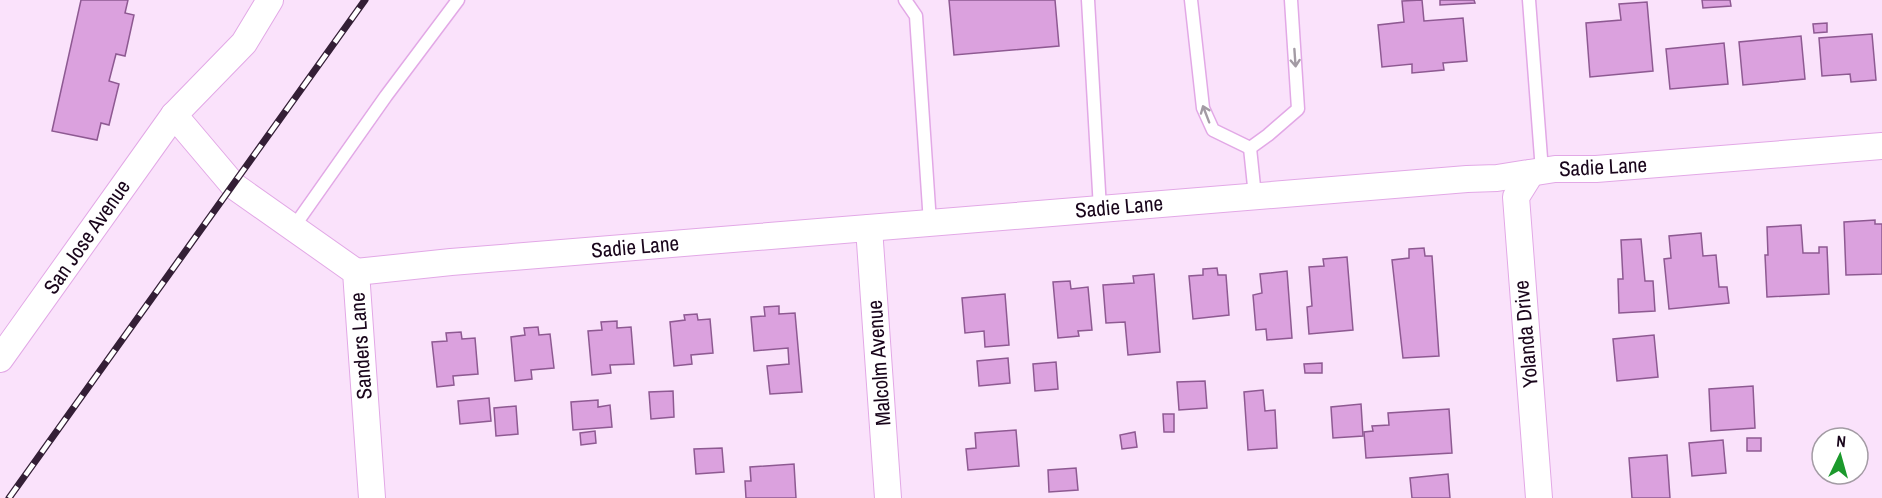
<svg xmlns="http://www.w3.org/2000/svg" width="1882" height="498" viewBox="0 0 1882 498" font-family="'Archivo Narrow',sans-serif">
  <style>
    .building { fill: #dba1de; stroke: #8e5992; stroke-width: 1.5 }
    .lines { fill: none; stroke-linecap: round; stroke-linejoin: round }
    .lane-casing { stroke: #e2a8e6; stroke-width: 15 }
    .street-casing { stroke: #e2a8e6; stroke-width: 28 }
    .lane { stroke: #fff; stroke-width: 12 }
    .street { stroke: #fff; stroke-width: 26 }
    .rail-casing { stroke: #341f36; stroke-width: 7 }
    .rail { stroke: #fff; stroke-width: 4.5; stroke-dasharray: 14; stroke-linecap: butt }
    .oneway { stroke: #a39ba4 }
    .labels { text-anchor: middle; stroke-width: 4.5; stroke-linejoin: round; paint-order: stroke }
    .street-label { font-size: 21px; fill: #19051b; stroke: #fff }
  </style>
  <rect width="100%" height="100%" fill="#fae2fb"/>
  <g class="building">
    <polygon points="81,0 128,0 125,13 134,15 125,56 116,54 109,81 119,84 109,125 101,123 97,140 52,131"/>
    <polygon points="949,0 1055,0 1059,46 954,55"/>
    <polygon points="1422,0 1424,21 1463,18 1467,61 1443,63 1444,70 1412,73 1412,64 1382,67 1378,25 1404,22 1402,1"/>
    <polygon points="1440,0 1474,0 1475,3 1440,5"/>
    <polygon points="1702,0 1730,0 1731,6 1703,8"/>
    <polygon points="1647,2 1653,71 1590,77 1586,23 1621,20 1619,4"/>
    <polygon points="1827,23 1827,32 1814,33 1813,24"/>
    <polygon points="1872,34 1876,80 1851,82 1850,74 1822,76 1819,38"/>
    <polygon points="1801,36 1805,79 1743,85 1739,42"/>
    <polygon points="1724,43 1728,84 1670,89 1666,49"/>
    <polygon points="1875,220 1875,224 1882,224 1882,274 1846,275 1844,222"/>
    <polygon points="1801,225 1803,253 1819,253 1819,247 1827,247 1829,294 1767,297 1765,255 1768,255 1767,227"/>
    <polygon points="1701,233 1703,256 1716,255 1719,287 1727,287 1729,303 1669,309 1664,259 1671,258 1669,236"/>
    <polygon points="1641,239 1645,281 1653,281 1655,311 1619,313 1618,279 1623,279 1621,240"/>
    <polygon points="1424,248 1425,256 1432,256 1439,356 1403,358 1392,260 1409,258 1409,249"/>
    <polygon points="1347,257 1353,330 1309,334 1307,307 1312,306 1309,267 1324,266 1323,259"/>
    <polygon points="1217,268 1218,275 1226,275 1229,315 1193,319 1189,276 1203,275 1203,269"/>
    <polygon points="1287,271 1292,338 1267,340 1266,329 1256,330 1253,295 1262,293 1260,274"/>
    <polygon points="1154,274 1160,352 1128,355 1125,322 1106,323 1103,285 1134,283 1133,276"/>
    <polygon points="1070,281 1071,289 1088,287 1092,330 1078,331 1079,336 1058,338 1053,282"/>
    <polygon points="1005,294 1009,345 985,347 984,331 965,333 962,298"/>
    <polygon points="779,306 779,314 795,313 802,392 770,394 767,366 789,364 788,348 754,351 751,317 765,316 764,307"/>
    <polygon points="697,314 698,320 710,319 713,353 691,355 692,364 674,366 670,322 685,320 684,315"/>
    <polygon points="617,321 617,328 631,327 634,364 610,365 611,373 592,375 588,331 602,330 601,322"/>
    <polygon points="538,327 539,335 550,334 554,368 531,370 532,379 515,381 511,337 525,335 524,328"/>
    <polygon points="461,332 462,339 475,338 478,374 453,376 454,385 437,387 432,342 447,341 446,333"/>
    <polygon points="1654,335 1658,377 1617,381 1613,339"/>
    <polygon points="1008,358 1010,383 979,386 977,361"/>
    <polygon points="1056,362 1058,389 1035,391 1033,364"/>
    <polygon points="1322,363 1322,373 1305,373 1304,364"/>
    <polygon points="1205,381 1207,408 1179,410 1177,382"/>
    <polygon points="1753,386 1755,428 1711,431 1709,389"/>
    <polygon points="1263,390 1265,411 1275,410 1277,448 1248,450 1244,392"/>
    <polygon points="673,391 674,417 651,419 649,392"/>
    <polygon points="489,398 491,421 460,424 458,401"/>
    <polygon points="598,400 598,407 610,405 612,427 573,430 571,402"/>
    <polygon points="1361,404 1363,436 1333,438 1331,407"/>
    <polygon points="516,406 518,434 496,436 494,408"/>
    <polygon points="1449,409 1452,453 1366,458 1364,432 1373,431 1372,426 1389,425 1388,413"/>
    <polygon points="1163,414 1174,414 1174,432 1164,432"/>
    <polygon points="1016,430 1019,466 968,470 966,449 976,448 975,433"/>
    <polygon points="595,431 596,443 581,445 580,433"/>
    <polygon points="1135,432 1137,447 1122,449 1120,435"/>
    <rect x="1747" y="438" width="14" height="13"/>
    <polygon points="1723,440 1726,473 1692,476 1689,443"/>
    <polygon points="722,448 724,472 696,474 694,449"/>
    <polygon points="1667,455 1670,498 1632,498 1629,458"/>
    <polygon points="794,464 796,498 746,498 745,481 751,481 750,467"/>
    <polygon points="1076,468 1078,490 1049,492 1048,470"/>
    <polygon points="1448,474 1450,498 1412,498 1410,478"/>
  </g>
  <g class="lines">
    <g class="lane-casing">
      <g id="lane">
        <polyline points="905,0 916,16 930,223"/>
        <polyline points="1088,0 1100,209"/>
        <polyline points="1191,0 1203,108 1213,130 1250,148"/>
        <polyline points="1529,0 1542,171"/>
        <polyline points="1250,148 1268,135 1298,109 1291,0"/>
        <polyline points="1250,148 1255,196"/>
        <polyline points="293,228 386,96 458,0"/>
      </g>
    </g>
    <g class="street-casing">
      <g id="street">
        <polyline points="174,115 234,186 356,272 372,498"/>
        <polyline points="1531,173 1516,197 1539,498"/>
        <polyline points="869,228 888,498"/>
        <polyline points="356,272 451,262 1467,179 1497,178 1555,169 1596,169 1882,146"/>
        <polyline points="0,359 174,115 244,43 270,0"/>
      </g>
    </g>
    <use href="#lane" class="lane"/>
    <use href="#street" class="street"/>
    <g class="rail-casing">
      <polyline id="rail" points="9,498 365,0"/>
    </g>
    <use href="#rail" class="rail"/>
  </g>
  <defs><path id="oneway-shaft" d="M-6 0H5M1.5-3L5.5 0L1.5 3" fill="none" stroke-width="1.6" stroke-linecap="round" stroke-linejoin="round" transform="scale(1.5)"/></defs>
  <g class="oneway">
    <use href="#oneway-shaft" transform="translate(1295 58) rotate(86)"/>
    <use href="#oneway-shaft" transform="translate(1206 114) rotate(-111)"/>
  </g>
  <g class="labels">
    <g class="street-label">
      <text transform="translate(1603 167) rotate(-3)" y="7">Sadie Lane</text>
      <text transform="translate(1119 207) rotate(-5)" y="7">Sadie Lane</text>
      <text transform="translate(87 237) rotate(-55)" y="7">San Jose Avenue</text>
      <text transform="translate(635 247) rotate(-5)" y="7">Sadie Lane</text>
      <text transform="translate(1526 334) rotate(-95)" y="7">Yolanda Drive</text>
      <text transform="translate(361 346) rotate(-94)" y="7">Sanders Lane</text>
      <text transform="translate(879 363) rotate(-94)" y="7">Malcolm Avenue</text>
    </g>
  </g>
  <g transform="translate(1840 456) rotate(5)"><circle r="28" fill="#ffffff" stroke="#a39ba4" stroke-width="1.5"/>
  <path d="M0-4.5L10 22L0 15L-10 22Z" fill="#1b992c"/>
  <text y="-9" font-size="16" font-weight="bold" text-anchor="middle" fill="#19051b">N</text>
  </g>
</svg>
